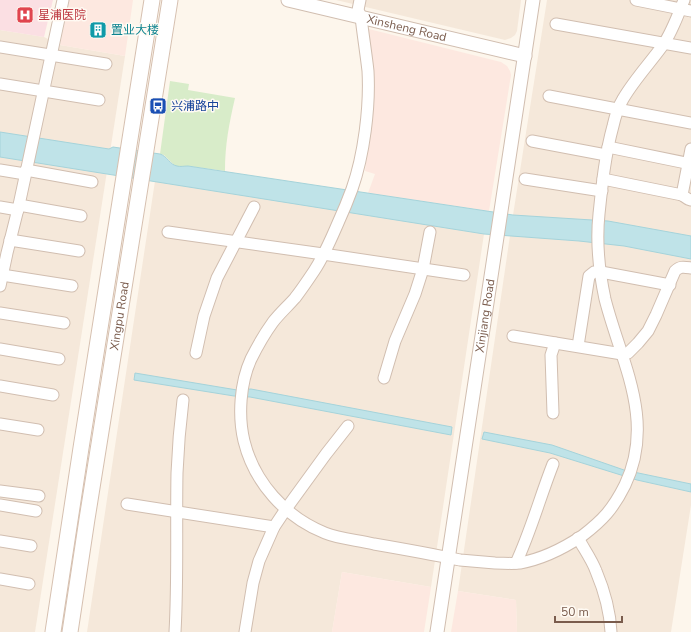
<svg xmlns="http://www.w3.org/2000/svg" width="691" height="632" viewBox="0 0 691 632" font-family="'Nunito Sans','Noto Sans SC',sans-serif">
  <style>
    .residential { fill: #f5e8da }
    .commercial { fill: #fde8e0 }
    .medical { fill: #fbdfe3 }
    .green { fill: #d8ecc9 }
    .water { fill: #bfe3e8; stroke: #a5d3da }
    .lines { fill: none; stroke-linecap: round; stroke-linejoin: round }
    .minor-casing { stroke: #d1beb0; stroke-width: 13 }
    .tertiary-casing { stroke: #d1beb0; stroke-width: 15 }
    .secondary-casing { stroke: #d6c0b0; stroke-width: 17 }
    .minor { stroke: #fff; stroke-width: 11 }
    .tertiary { stroke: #fff; stroke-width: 13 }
    .secondary { stroke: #fff; stroke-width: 15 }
    .labels { text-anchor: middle; stroke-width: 3; stroke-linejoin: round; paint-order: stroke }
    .health-label { font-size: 12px; fill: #be3a42; stroke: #fffaf3; text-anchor: start }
    .street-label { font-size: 12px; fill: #7a5c4d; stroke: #fffaf3 }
    .culture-label { font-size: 12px; fill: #0d838f; stroke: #fffaf3; text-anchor: start }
    .transit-label { font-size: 12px; fill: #164399; stroke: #fffaf3; text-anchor: start }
  </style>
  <rect width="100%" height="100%" fill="#fdf6ec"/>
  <g class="residential">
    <polygon points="336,0 521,0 517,31 515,35 511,38 505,40"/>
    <polygon points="547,0 691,0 691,505 671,632 517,632 516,600 458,591 513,215"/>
    <polygon points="0,30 44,37 60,45 125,56 35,632 0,632"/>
    <polygon points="155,181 484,234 431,587 342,572 332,632 87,632"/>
  </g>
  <g class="commercial">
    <polygon points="69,0 133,0 125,56 60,45"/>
    <polygon points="365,28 501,62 507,66 510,71 511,75 489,211 368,193 375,174 365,171 370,133"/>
    <polygon points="342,572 431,587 424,632 332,632"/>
    <polygon points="458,591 516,600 517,632 451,632"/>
  </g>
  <polygon class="medical" points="0,0 53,0 44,37 0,30"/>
  <path class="green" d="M170,81L189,84L188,90L235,98C229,124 225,145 225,171L188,166L178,167L174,165L164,155L160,154Z"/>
  <g class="water">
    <path d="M0,132L109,149L113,147L160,154C167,156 170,165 177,166C180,167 184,166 188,166L513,215L608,221L691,236V259L624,246L579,241L484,234L0,157Z"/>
    <polygon points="135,373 237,390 251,389 452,427 451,435 250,397 234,396 134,380"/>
    <polygon points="484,432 552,445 624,470 691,484 691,492 637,480 550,453 482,439"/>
  </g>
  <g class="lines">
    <g class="minor-casing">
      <g id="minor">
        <path d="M360,0L358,10L361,17C363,35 366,53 368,71C370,107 364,155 352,189C348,200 343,212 338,223C331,239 324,256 314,271C308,280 302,289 295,298C288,306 280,313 273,322C265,333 257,347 251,359C240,383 238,416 244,441C254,482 285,517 325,533C340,539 358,540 374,544C403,549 431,554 460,560C471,561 483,562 495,563C503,563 512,564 520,563C542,559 564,548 582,536C603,520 613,509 625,485C656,420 621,362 605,299C599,271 596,242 599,214C602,185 605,155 613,126C615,117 618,107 623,99C634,80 650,63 663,45C672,32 678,15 684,0"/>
        <polyline points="636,0 691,11"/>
        <polyline points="556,24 691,48"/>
        <polyline points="0,47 106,64"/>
        <polyline points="0,84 99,100"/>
        <polyline points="549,96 691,123"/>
        <polyline points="532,141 606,155"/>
        <polyline points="608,147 691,164"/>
        <polyline points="691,149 682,195 688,199 691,200"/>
        <polyline points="0,170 25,174"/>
        <polyline points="26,170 92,182"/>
        <polyline points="525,179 602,191"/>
        <polyline points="603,179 682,195"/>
        <polyline points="19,205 81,216"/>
        <polyline points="0,207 18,210"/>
        <polyline points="168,232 323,254 464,275"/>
        <polyline points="10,240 79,251"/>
        <polyline points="2,275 72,286"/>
        <polyline points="0,286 7,253 19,205 63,0"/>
        <polyline points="0,313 64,323"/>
        <path d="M513,336L622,354L628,353L638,343L648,331L656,315L675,271C680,266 684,267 691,268"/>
        <polyline points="578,346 589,276 594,272 601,272 670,285"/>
        <polyline points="0,349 59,359"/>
        <polyline points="196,353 204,316 217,278 254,207"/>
        <polyline points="384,378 395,341 415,294 423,269 430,232"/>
        <polyline points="0,386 53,395"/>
        <polyline points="553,413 551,355 555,343"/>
        <polyline points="0,424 38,430"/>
        <polyline points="0,491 39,496"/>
        <polyline points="127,504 274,527"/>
        <polyline points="0,505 36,511"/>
        <path d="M578,538C584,549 592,560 596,571C604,590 610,611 611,632"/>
        <polyline points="0,541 31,546"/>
        <path d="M516,563C531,531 540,497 553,464"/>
        <polyline points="0,579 29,584"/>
        <path d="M175,632C178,579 176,526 177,473C178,448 180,424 183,400"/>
        <polyline points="245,632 253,583 259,561 274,527 286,509 326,454 348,426"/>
      </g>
    </g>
    <g class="tertiary-casing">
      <g id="tertiary">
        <path id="s1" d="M288,0L525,56"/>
        <path id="s2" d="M437,632L533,0"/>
      </g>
    </g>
    <g class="secondary-casing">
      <g id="secondary">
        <polyline points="53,632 81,448 152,0"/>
        <path id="s3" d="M70,632L87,519L170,0"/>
      </g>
    </g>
    <use href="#minor" class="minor"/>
    <use href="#tertiary" class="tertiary"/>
    <use href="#secondary" class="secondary"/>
  </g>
  <defs>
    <g id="hospital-square" transform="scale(0.9)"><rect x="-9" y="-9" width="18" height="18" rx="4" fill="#e0444e" stroke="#fffaf3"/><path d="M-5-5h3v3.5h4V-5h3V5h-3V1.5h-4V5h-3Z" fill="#fff"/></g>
    <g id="building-square" transform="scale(0.9)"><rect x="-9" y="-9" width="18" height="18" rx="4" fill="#0f9aa8" stroke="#fffaf3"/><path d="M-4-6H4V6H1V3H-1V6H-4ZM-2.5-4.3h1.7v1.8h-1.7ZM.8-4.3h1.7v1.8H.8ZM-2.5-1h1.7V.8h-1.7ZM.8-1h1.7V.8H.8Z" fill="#fff"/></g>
    <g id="bus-square" transform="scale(0.9)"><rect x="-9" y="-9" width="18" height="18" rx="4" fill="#1a4fb4" stroke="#fffaf3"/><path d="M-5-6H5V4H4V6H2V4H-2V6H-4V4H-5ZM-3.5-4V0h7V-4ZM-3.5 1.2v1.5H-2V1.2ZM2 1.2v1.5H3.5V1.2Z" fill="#fff"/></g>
  </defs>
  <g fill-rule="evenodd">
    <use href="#hospital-square" x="25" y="15"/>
    <use href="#building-square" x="98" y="30"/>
    <use href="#bus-square" x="158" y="106"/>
  </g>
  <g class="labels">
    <g class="health-label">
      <text x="38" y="19">星浦医院</text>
    </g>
    <g class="street-label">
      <text dy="4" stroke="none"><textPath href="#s1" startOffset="122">Xinsheng Road</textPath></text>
      <text dy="4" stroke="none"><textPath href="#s3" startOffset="320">Xingpu Road</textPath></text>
      <text dy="4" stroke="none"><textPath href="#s2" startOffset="320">Xinjiang Road</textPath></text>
    </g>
    <g class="culture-label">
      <text x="111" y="34">置业大楼</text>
    </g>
    <g class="transit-label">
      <text x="171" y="110">兴浦路中</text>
    </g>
  </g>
  <path d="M555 616v6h67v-6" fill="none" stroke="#7a5c4d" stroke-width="2"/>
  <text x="561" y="616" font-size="12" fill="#7a5c4d" stroke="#fffaf3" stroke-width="3" paint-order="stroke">50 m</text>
</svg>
